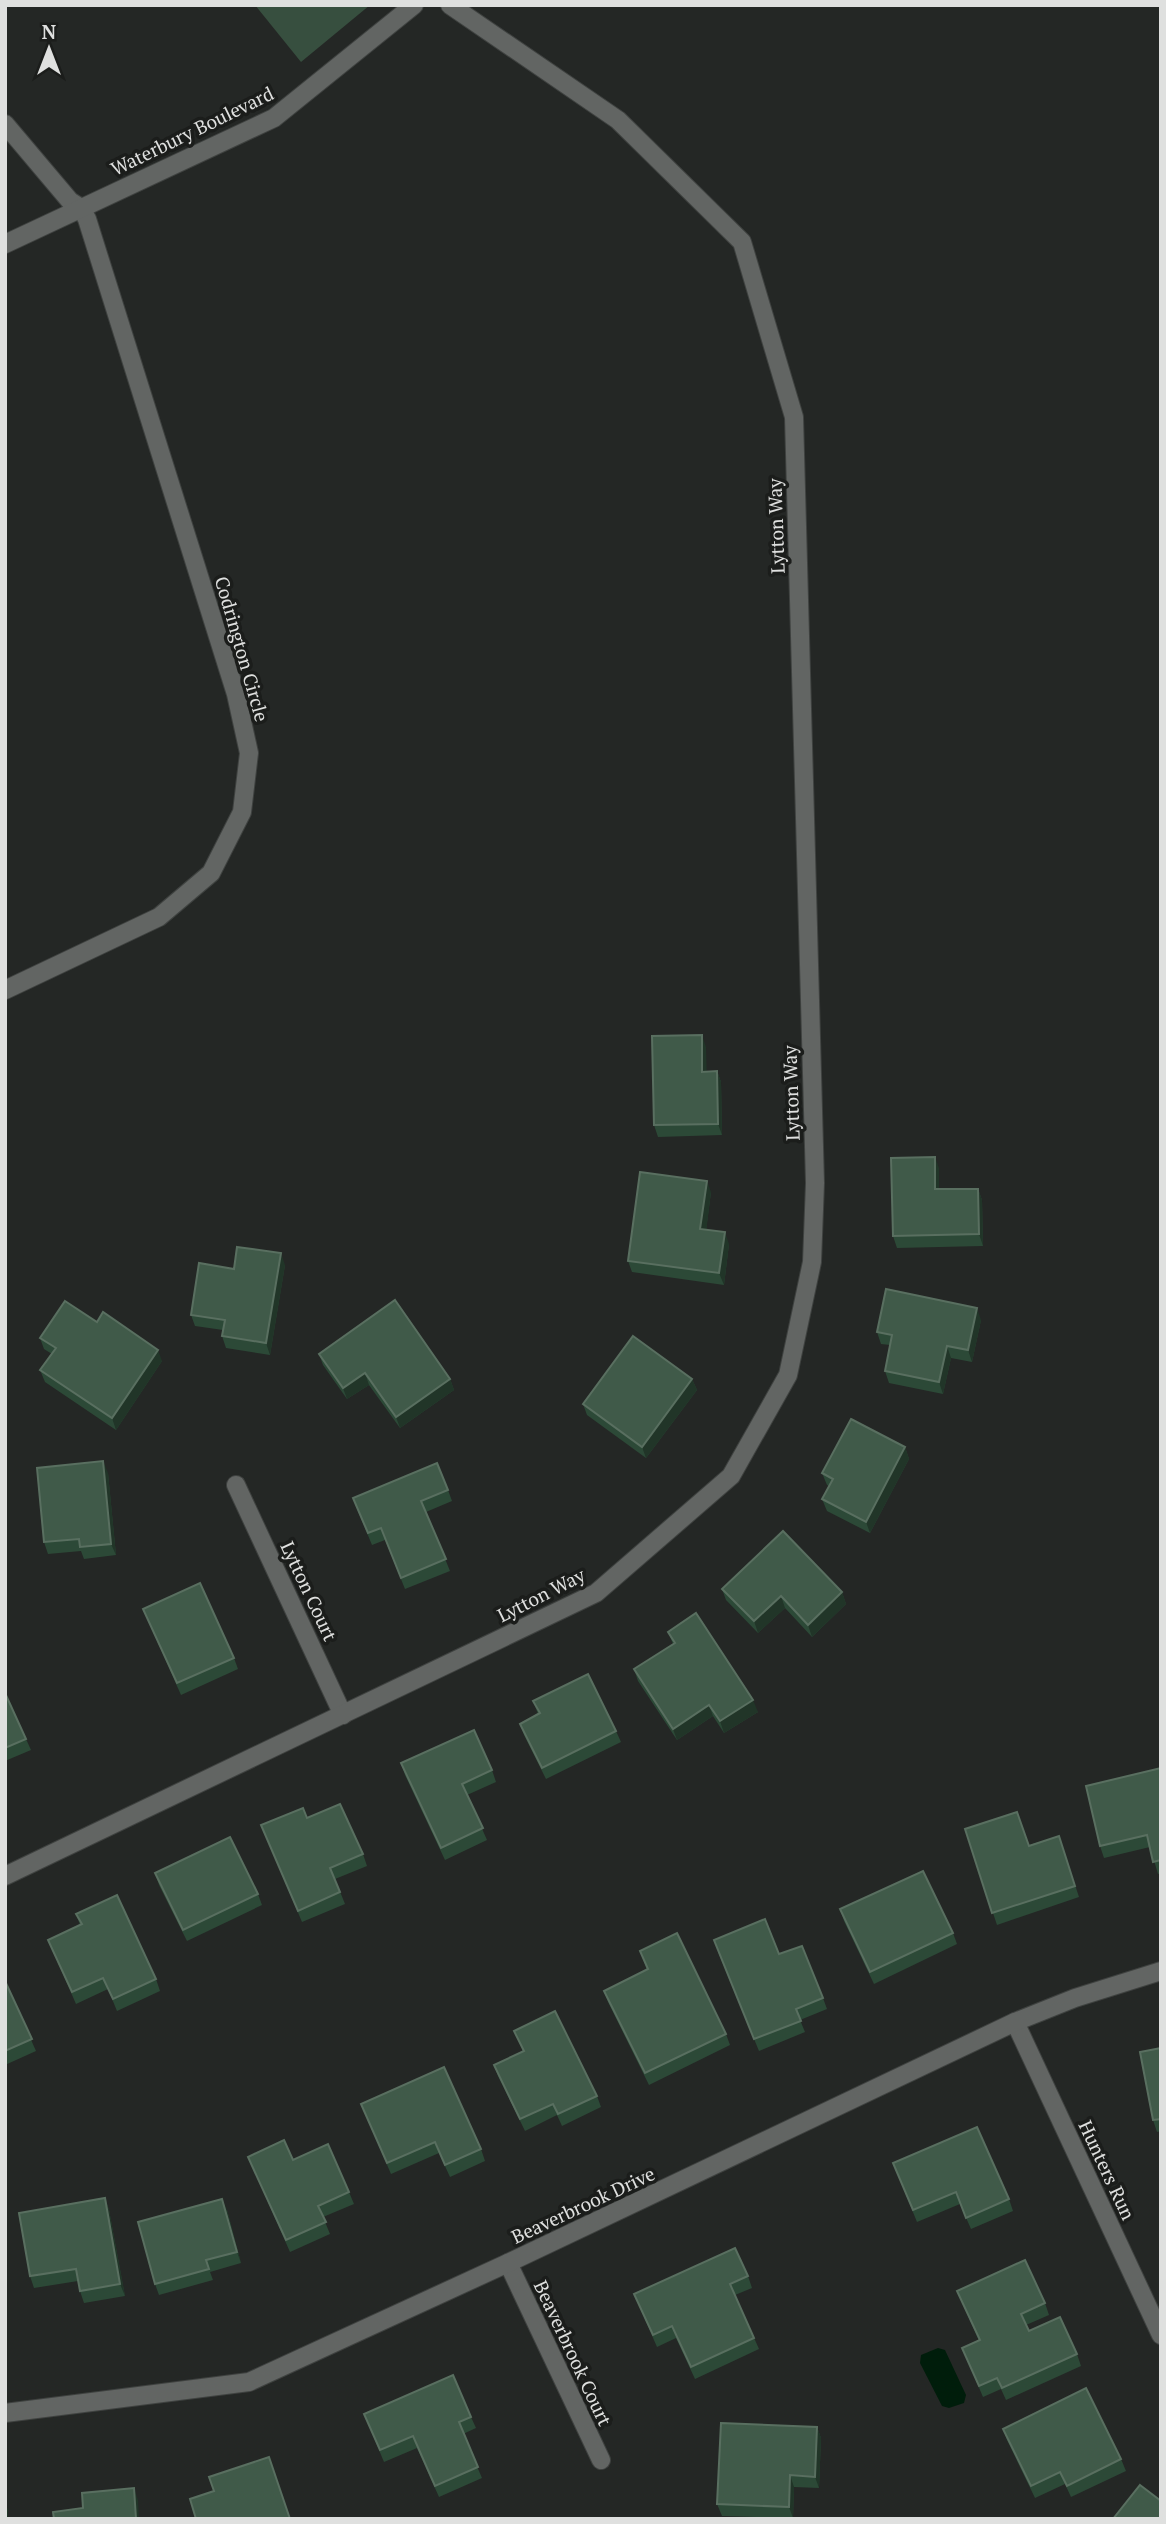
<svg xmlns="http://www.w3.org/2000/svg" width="1166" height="2524" viewBox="0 0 1166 2524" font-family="'PT Serif',serif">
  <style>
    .green { fill: #374f3f }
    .water { fill: #001d0b }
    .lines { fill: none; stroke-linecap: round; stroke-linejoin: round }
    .street-casing { stroke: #3f4240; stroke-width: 20 }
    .street { stroke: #626563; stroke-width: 18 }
    .wall { fill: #2c4937 }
    .shaded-wall { fill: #213528 }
    .building { fill: #405a49; stroke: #596f60; stroke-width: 2 }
    .labels { text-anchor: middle; stroke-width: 7; stroke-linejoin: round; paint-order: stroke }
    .street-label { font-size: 19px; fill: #dfe0df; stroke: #1b1d1b }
  </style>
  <rect width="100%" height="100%" fill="#242725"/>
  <polygon class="green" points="255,5 370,5 301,62"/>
  <polygon class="water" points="938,2348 945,2350 966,2395 964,2403 949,2408 942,2406 920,2363 921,2355"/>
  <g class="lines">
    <g class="street-casing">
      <g id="street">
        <polyline points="5,124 70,201 81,208 87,219 236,694 249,753 242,812 211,873 159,917 5,990"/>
        <polyline points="5,244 274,118 414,5"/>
        <polyline points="236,1485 343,1715"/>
        <polyline points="5,1876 596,1593 731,1476 788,1375 812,1262 815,1183 794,417 742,242 618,120 450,5"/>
        <polyline points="1015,2022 1161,2335"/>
        <polyline points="508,2263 601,2460"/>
        <polyline points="5,2413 249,2382 508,2263 1015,2022 1075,1998 1161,1971"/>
      </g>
    </g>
    <use href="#street" class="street"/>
  </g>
  <g class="wall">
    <polygon points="706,1047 706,1071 717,1071 721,1082 722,1135 658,1137 654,1125"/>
    <polygon points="939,1168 939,1189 978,1189 982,1200 983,1246 897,1248 893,1236"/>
    <polygon points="711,1192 706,1230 729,1244 724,1285 632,1272 628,1261"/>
    <polygon points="285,1265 270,1355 226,1348 222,1336 223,1330 195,1326 191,1315 234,1269"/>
    <polygon points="981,1320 972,1362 951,1358 943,1394 889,1383 885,1371 890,1345 881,1344 877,1332"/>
    <polygon points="97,1322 162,1361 116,1430 45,1382 40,1370 52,1354 44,1349 40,1338"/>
    <polygon points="319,1354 450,1379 454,1390 400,1428 369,1385 347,1399 323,1365"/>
    <polygon points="692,1379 697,1390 646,1458 587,1415 583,1404"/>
    <polygon points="905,1447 909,1459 870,1533 827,1511 822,1499 829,1486 827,1485 822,1473"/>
    <polygon points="108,1473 116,1555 84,1559 81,1551 48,1554 44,1542"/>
    <polygon points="448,1490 452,1501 426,1512 450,1571 405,1589 385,1540 372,1545 357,1509"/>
    <polygon points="722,1589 842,1592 846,1604 812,1637 785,1608 758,1633 726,1600"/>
    <polygon points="143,1609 234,1658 238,1669 181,1695"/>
    <polygon points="668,1632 758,1712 724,1733 713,1716 677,1740 638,1681 634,1669 673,1644"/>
    <polygon points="5,1693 31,1750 5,1761"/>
    <polygon points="533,1701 616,1731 621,1742 546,1779 524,1735 520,1724 538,1714"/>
    <polygon points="401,1763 492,1770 496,1782 467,1795 487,1840 445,1860 405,1775"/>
    <polygon points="1161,1768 1161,1873 1158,1874 1150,1847 1104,1858 1100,1846"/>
    <polygon points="307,1818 363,1854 367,1866 335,1879 345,1904 302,1922 261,1825"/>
    <polygon points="965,1829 1029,1845 1059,1836 1079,1897 997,1925"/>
    <polygon points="155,1873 258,1894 262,1905 187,1941 159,1885"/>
    <polygon points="840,1909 953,1933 957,1944 874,1984 844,1921"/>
    <polygon points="76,1914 156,1979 160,1991 117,2011 108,1989 76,2004 48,1940 80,1925"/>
    <polygon points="640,1951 726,2034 730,2045 649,2085 608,2002 604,1991 647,1970"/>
    <polygon points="718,1952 779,1954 823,1998 827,2009 800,2020 805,2032 759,2051"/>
    <polygon points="5,1981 36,2051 5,2065"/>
    <polygon points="514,2031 597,2096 601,2107 562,2126 557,2115 525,2131 498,2076 494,2065 523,2051"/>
    <polygon points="1161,2048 1161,2131 1157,2132 1153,2120"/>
    <polygon points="361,2104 481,2149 485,2161 450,2177 439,2153 391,2174"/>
    <polygon points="248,2157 293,2160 349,2192 354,2204 323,2217 330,2234 290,2252"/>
    <polygon points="893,2163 1009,2199 1013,2211 971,2229 960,2204 917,2222"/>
    <polygon points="105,2198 109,2210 125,2296 84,2303 80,2291 78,2281 34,2288 30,2276"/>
    <polygon points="227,2210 241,2263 210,2272 213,2280 159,2295 155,2284"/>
    <polygon points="748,2276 752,2288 735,2295 759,2349 695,2379 676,2338 657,2347 634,2294"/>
    <polygon points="957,2291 1045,2303 1049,2315 1026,2325 1029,2331 1077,2354 1081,2366 1006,2400 1001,2389 983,2397 962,2348 979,2341"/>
    <polygon points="364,2414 471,2417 476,2428 463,2434 482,2478 439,2497 417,2448 384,2462"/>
    <polygon points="817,2427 821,2438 819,2488 794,2487 793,2518 722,2516 717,2504"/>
    <polygon points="1003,2429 1121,2459 1126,2471 1071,2497 1065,2484 1035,2498 1007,2440"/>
  </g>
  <g class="shaded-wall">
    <polygon points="702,1035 706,1047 707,1083 702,1072"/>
    <polygon points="717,1071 721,1082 722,1135 718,1124"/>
    <polygon points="935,1157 939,1168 939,1201 935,1189"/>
    <polygon points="707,1181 711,1192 705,1241 700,1229"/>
    <polygon points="978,1189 982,1200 983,1246 979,1234"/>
    <polygon points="725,1232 729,1244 724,1285 719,1273"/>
    <polygon points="281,1253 285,1265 270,1355 266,1343"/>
    <polygon points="977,1308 981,1320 972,1362 968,1350"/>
    <polygon points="947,1346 951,1358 943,1394 939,1382"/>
    <polygon points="158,1350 162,1361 116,1430 112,1418"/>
    <polygon points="365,1373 369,1385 347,1399 343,1388"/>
    <polygon points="450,1379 454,1390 400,1428 396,1417"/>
    <polygon points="692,1379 697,1390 646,1458 642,1447"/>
    <polygon points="905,1447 909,1459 870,1533 866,1522"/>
    <polygon points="103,1461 108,1473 116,1555 111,1544"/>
    <polygon points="842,1592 846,1604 812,1637 808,1625"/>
    <polygon points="781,1596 785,1608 758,1633 754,1621"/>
    <polygon points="753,1700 758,1712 724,1733 720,1721"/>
    <polygon points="709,1705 713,1716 677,1740 673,1729"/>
    <polygon points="105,2198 109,2210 125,2296 120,2284"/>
    <polygon points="222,2199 227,2210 241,2263 237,2252"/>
    <polygon points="817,2427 821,2438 819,2488 815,2477"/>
    <polygon points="790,2475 794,2487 793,2518 789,2507"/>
    <polygon points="134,2488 138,2500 139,2519 136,2519"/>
    <polygon points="5,2502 8,2510 8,2519 5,2519"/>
  </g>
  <g class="building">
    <polygon points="702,1035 702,1072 717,1071 718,1124 654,1125 652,1036"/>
    <polygon points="935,1157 935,1189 978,1189 979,1234 893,1236 891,1158"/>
    <polygon points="640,1172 707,1181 700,1229 725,1232 719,1273 628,1261"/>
    <polygon points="237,1247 281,1253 266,1343 222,1336 225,1320 191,1315 199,1263 234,1269"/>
    <polygon points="886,1289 977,1308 968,1350 947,1346 939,1382 885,1371 892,1335 877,1332"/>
    <polygon points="395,1300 450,1379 396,1417 365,1373 343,1388 319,1354"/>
    <polygon points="65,1301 97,1322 103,1312 158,1350 112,1418 40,1370 56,1348 40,1338"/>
    <polygon points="633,1336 692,1379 642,1447 583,1404"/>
    <polygon points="851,1419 905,1447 866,1522 822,1499 833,1479 822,1473"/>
    <polygon points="103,1461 111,1544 80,1547 79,1539 44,1542 37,1468"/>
    <polygon points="437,1463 448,1490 421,1501 446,1559 401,1578 381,1528 368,1533 353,1498"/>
    <polygon points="783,1531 842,1592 808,1625 781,1596 754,1621 722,1589"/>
    <polygon points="200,1583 234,1658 177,1683 143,1609"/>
    <polygon points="696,1613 753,1700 720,1721 709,1705 673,1729 634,1669 675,1643 668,1632"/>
    <polygon points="588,1674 616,1731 542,1768 520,1724 540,1713 533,1701"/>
    <polygon points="5,1693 26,1739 5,1748"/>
    <polygon points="474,1730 492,1770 462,1784 483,1828 441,1848 401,1763"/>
    <polygon points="1161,1768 1161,1860 1153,1862 1147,1835 1100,1846 1086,1786"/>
    <polygon points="340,1804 363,1854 330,1868 340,1892 298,1911 261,1825 303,1808 307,1818"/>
    <polygon points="1017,1812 1029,1846 1059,1836 1075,1886 992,1913 965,1829"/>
    <polygon points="230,1837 258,1894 183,1930 155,1873"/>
    <polygon points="923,1871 953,1933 870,1972 840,1909"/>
    <polygon points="117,1895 156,1979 113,1999 103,1978 72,1992 48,1940 82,1924 76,1914"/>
    <polygon points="765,1919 779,1954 802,1946 823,1998 796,2009 801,2021 754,2039 714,1940"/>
    <polygon points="677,1933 726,2034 645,2073 604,1991 648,1969 640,1951"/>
    <polygon points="5,1981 32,2039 5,2051"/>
    <polygon points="555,2011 597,2096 558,2114 553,2104 520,2119 494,2065 524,2051 514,2031"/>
    <polygon points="1161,2048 1161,2119 1153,2120 1140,2052"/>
    <polygon points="444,2067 481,2149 445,2165 435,2142 387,2163 361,2104"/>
    <polygon points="977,2127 1009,2199 966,2218 956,2192 913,2210 893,2163"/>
    <polygon points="284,2140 293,2160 328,2144 349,2192 318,2206 326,2222 286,2240 248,2157"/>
    <polygon points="105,2198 120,2284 80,2291 76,2269 30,2276 19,2213"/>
    <polygon points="222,2199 237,2252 206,2260 209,2269 155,2284 138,2222"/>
    <polygon points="735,2248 748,2276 730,2284 754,2338 691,2367 672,2326 653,2335 634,2294"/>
    <polygon points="1025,2260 1045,2303 1021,2314 1029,2331 1060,2317 1077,2354 1002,2388 997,2378 979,2386 962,2348 980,2340 957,2291"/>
    <polygon points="453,2375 471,2417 459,2422 478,2467 435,2486 413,2436 380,2450 364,2414"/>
    <polygon points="1086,2388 1121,2459 1067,2486 1060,2472 1031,2486 1003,2429"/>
    <polygon points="721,2423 817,2427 815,2477 790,2475 789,2507 717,2504"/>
    <polygon points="269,2457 290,2519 196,2519 190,2499 214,2491 209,2477"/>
    <polygon points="1140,2485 1161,2501 1161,2519 1113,2519"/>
    <polygon points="134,2488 136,2519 54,2519 53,2512 83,2508 82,2493"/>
  </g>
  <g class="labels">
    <g class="street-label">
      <text transform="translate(192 131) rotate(-26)" y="7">Waterbury Boulevard</text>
      <text transform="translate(776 526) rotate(-92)" y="7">Lytton Way</text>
      <text transform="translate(242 649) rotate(74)" y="7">Codrington Circle</text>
      <text transform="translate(791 1093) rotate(-92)" y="7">Lytton Way</text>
      <text transform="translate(309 1591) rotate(65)" y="7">Lytton Court</text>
      <text transform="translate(541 1595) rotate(-27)" y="7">Lytton Way</text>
      <text transform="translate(1107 2170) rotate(65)" y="7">Hunters Run</text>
      <text transform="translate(583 2205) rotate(-25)" y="7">Beaverbrook Drive</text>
      <text transform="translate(573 2353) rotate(65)" y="7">Beaverbrook Court</text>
    </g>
  </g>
  <rect width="1166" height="2524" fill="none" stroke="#dfe0df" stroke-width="14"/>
  <g transform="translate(49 49)" stroke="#1b1d1b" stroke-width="5" paint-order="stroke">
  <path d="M0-5L12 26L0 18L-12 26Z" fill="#dfe0df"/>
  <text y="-10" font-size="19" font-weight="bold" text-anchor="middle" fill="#dfe0df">N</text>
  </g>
</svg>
